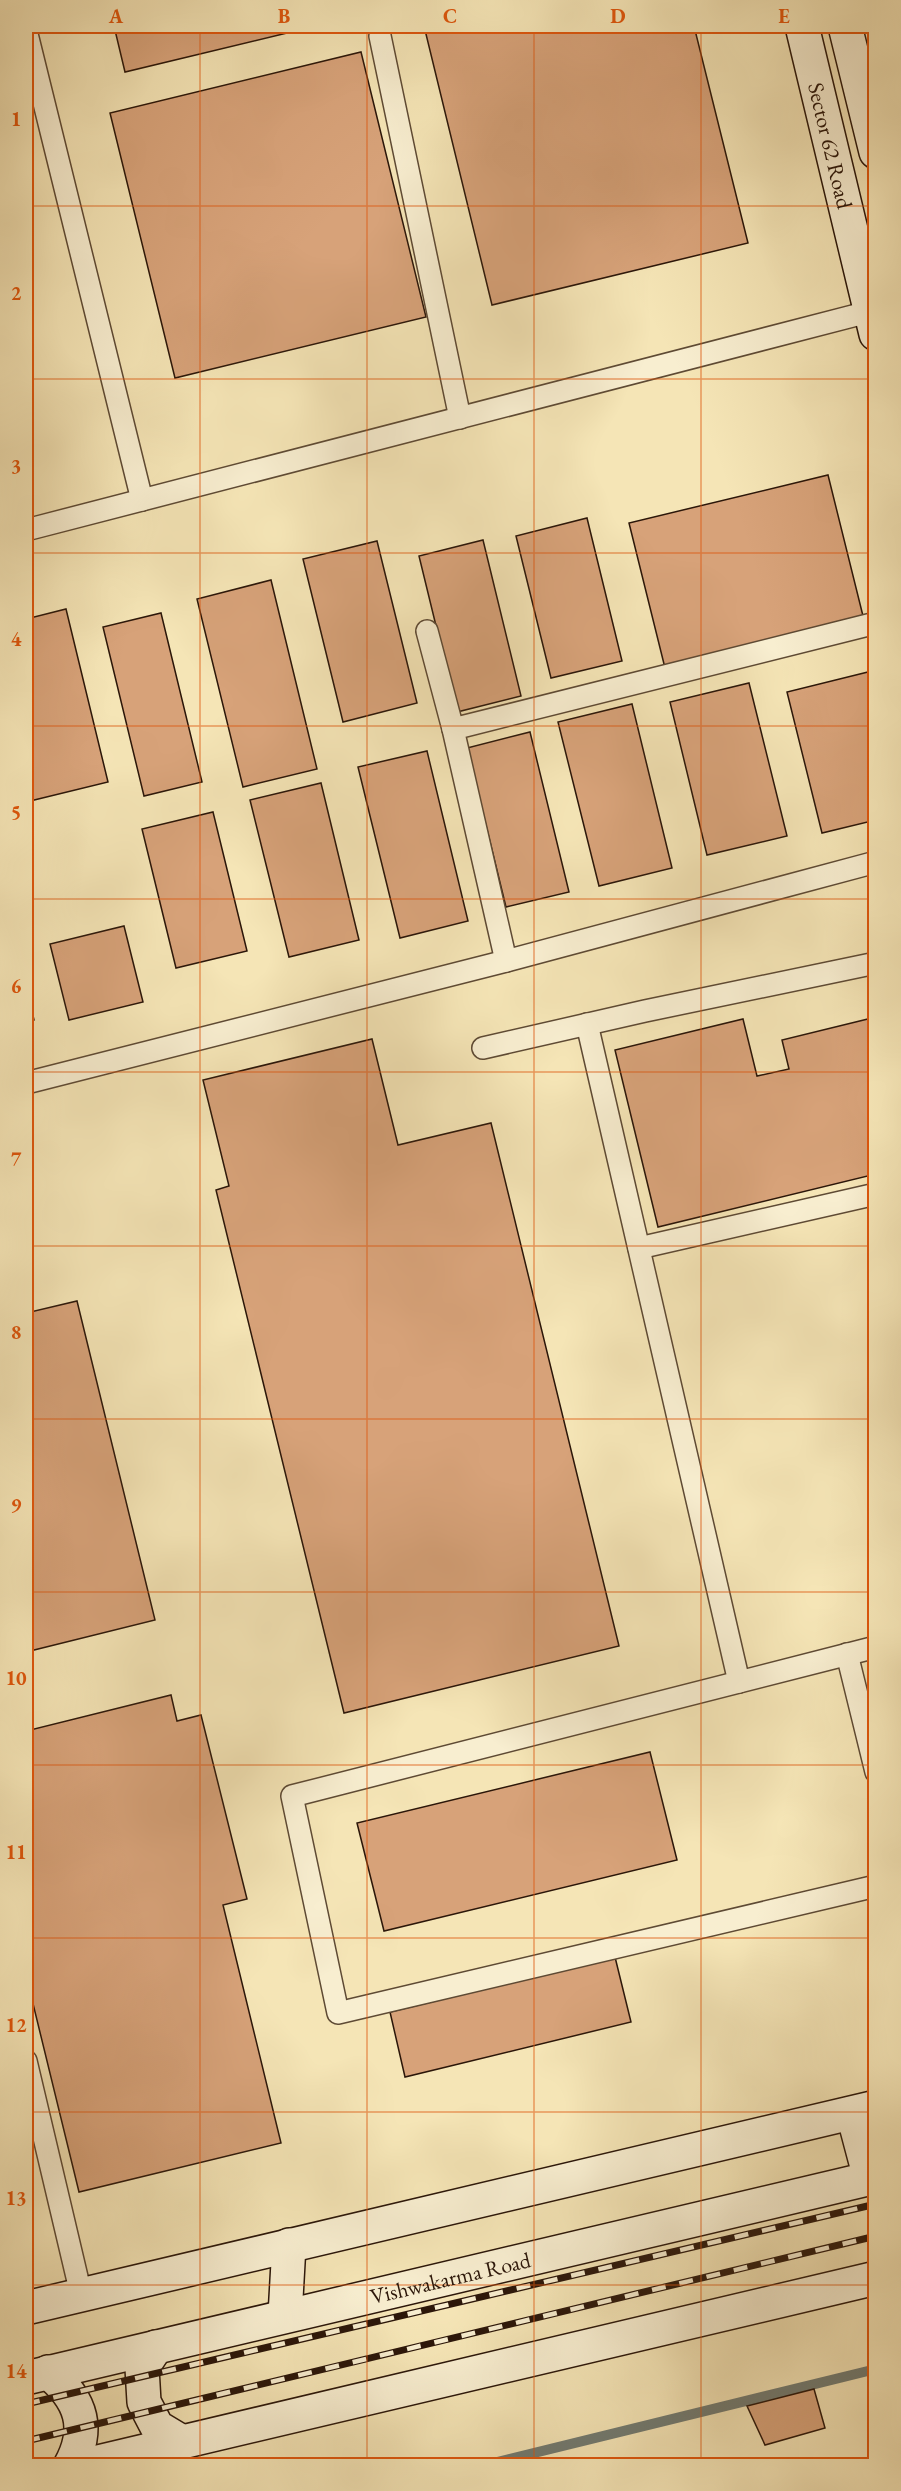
<svg xmlns="http://www.w3.org/2000/svg" width="901" height="2491" viewBox="0 0 901 2491" font-family="'EB Garamond',serif">
  <style>
    .lines { fill: none; stroke-linecap: round; stroke-linejoin: round }
    .stream { stroke: #717a71; stroke-width: 10 }
    .building { fill: #d7a279; stroke: #2b1609; stroke-width: 1.5 }
    .lane-casing { stroke: #5e4a34; stroke-width: 24 }
    .secondary-casing { stroke: #2b1609; stroke-width: 36 }
    .lane { stroke: #f8eed0; stroke-width: 21 }
    .secondary { stroke: #f8eed0; stroke-width: 33 }
    .rail-casing { stroke: #2b1609; stroke-width: 7 }
    .rail { stroke: #f8eed0; stroke-width: 4.5; stroke-dasharray: 14; stroke-linecap: butt }
    .grid { fill: none; stroke: #df560c; stroke-width: 1.5; stroke-opacity: 0.55 }
    .labels { text-anchor: middle; stroke-width: 5; stroke-linejoin: round; paint-order: stroke }
    .street-label { font-size: 22px; fill: #2b1609; stroke: #f8eed0 }
    .neatline { fill: none; stroke: #df560c; stroke-width: 2 }
    .grid-label { font-size: 20px; text-anchor: middle; font-weight: bold; fill: #df560c }
  </style>
  <rect width="100%" height="100%" fill="#f5e5b6"/>
  <filter id="stains"><feTurbulence type="fractalNoise" baseFrequency=".00333" numOctaves="4"/><feColorMatrix values="0 0 0 0 .2 0 0 0 0 .09 0 0 0 0 .02 0 0 0 .5 -.17"/></filter>
  <radialGradient id="worn" r=".72"><stop offset=".6" stop-color="#630" stop-opacity="0"/><stop offset="1" stop-color="#630" stop-opacity=".3"/></radialGradient>
  <g class="lines">
    <polyline class="stream" points="481,2466 876,2369"/>
  </g>
  <g class="building">
    <polygon points="114,26 316,26 125,72"/>
    <polygon points="441,26 694,26 748,243 492,305 425,30"/>
    <polygon points="361,52 426,317 175,378 110,113"/>
    <polygon points="828,475 865,624 666,672 629,523"/>
    <polygon points="587,518 622,661 551,678 516,536"/>
    <polygon points="483,540 521,696 457,712 419,556"/>
    <polygon points="377,541 417,703 343,722 303,559"/>
    <polygon points="271,580 317,769 243,787 197,599"/>
    <polygon points="66,609 108,782 26,802 26,619"/>
    <polygon points="161,613 202,782 144,796 103,627"/>
    <polygon points="876,670 876,820 822,833 787,692"/>
    <polygon points="749,683 787,836 707,855 670,702"/>
    <polygon points="632,704 672,868 599,886 558,722"/>
    <polygon points="530,732 569,892 506,907 467,748"/>
    <polygon points="427,751 468,921 400,938 358,767"/>
    <polygon points="321,783 359,940 289,957 250,800"/>
    <polygon points="213,812 247,951 176,968 142,829"/>
    <polygon points="124,926 143,1002 69,1020 50,944"/>
    <polygon points="26,986 34,1020 26,1022"/>
    <polygon points="876,1017 876,1174 658,1227 615,1050 743,1019 757,1076 789,1069 782,1040"/>
    <polygon points="372,1039 398,1145 491,1123 619,1646 344,1713 216,1190 229,1186 203,1080"/>
    <polygon points="77,1301 155,1620 26,1652 26,1313"/>
    <polygon points="171,1695 177,1721 201,1715 247,1899 223,1905 281,2143 79,2192 26,1975 26,1731"/>
    <polygon points="650,1752 677,1860 384,1931 357,1823"/>
    <polygon points="615,1957 631,2022 405,2077 390,2012"/>
    <polygon points="814,2389 825,2428 765,2445 747,2406"/>
  </g>
  <g class="lines">
    <g class="lane-casing">
      <g id="lane">
        <polyline points="26,30 142,500"/>
        <polyline points="380,36 460,418"/>
        <polyline points="26,530 876,310"/>
        <polyline points="427,631 453,729"/>
        <polyline points="506,961 453,729 876,623"/>
        <polyline points="587,1024 739,1682"/>
        <polyline points="483,1048 645,1011 876,963"/>
        <polyline points="26,1083 506,961 876,862"/>
        <polyline points="639,1248 876,1194"/>
        <polyline points="876,1647 292,1796 338,2013 876,1886"/>
        <polyline points="847,1654 876,1772"/>
        <polyline points="26,2061 81,2294"/>
      </g>
    </g>
    <g class="secondary-casing">
      <g id="secondary">
        <path id="s1" d="M802,26L876,334"/>
        <polyline points="845,26 876,152"/>
        <polyline points="853,2114 870,2178"/>
        <polyline points="26,2308 876,2107"/>
        <polyline points="285,2316 289,2245"/>
        <polyline points="156,2347 142,2368 144,2402 157,2427 182,2442"/>
        <path d="M48,2372C81,2399 91,2428 70,2466"/>
        <path id="s2" d="M26,2378L876,2177"/>
        <polyline points="81,2466 876,2278"/>
      </g>
    </g>
    <use href="#lane" class="lane"/>
    <use href="#secondary" class="secondary"/>
    <g class="rail-casing">
      <g id="rail">
        <polyline points="26,2404 876,2204"/>
        <polyline points="26,2441 876,2236"/>
      </g>
    </g>
    <use href="#rail" class="rail"/>
  </g>
  <path class="grid" d="M200,26V2466M367,26V2466M534,26V2466M701,26V2466M26,206H876M26,379H876M26,553H876M26,726H876M26,899H876M26,1072H876M26,1246H876M26,1419H876M26,1592H876M26,1765H876M26,1938H876M26,2112H876M26,2285H876"/>
  <g class="labels">
    <g class="street-label">
      <text dy="8" stroke="none"><textPath href="#s1" startOffset="123">Sector 62 Road</textPath></text>
      <text dy="8" stroke="none"><textPath href="#s2" startOffset="436">Vishwakarma Road</textPath></text>
    </g>
  </g>
  <rect width="901" height="2491" fill="none" stroke="#f5e5b6" stroke-width="66"/>
  <rect x="33" y="33" width="835" height="2425" class="neatline"/>
  <g class="grid-label">
    <text x="116" y="23">A</text>
    <text x="284" y="23">B</text>
    <text x="450" y="23">C</text>
    <text x="618" y="23">D</text>
    <text x="784" y="23">E</text>
    <text x="16" y="126">1</text>
    <text x="16" y="300">2</text>
    <text x="16" y="473">3</text>
    <text x="16" y="646">4</text>
    <text x="16" y="819">5</text>
    <text x="16" y="993">6</text>
    <text x="16" y="1166">7</text>
    <text x="16" y="1339">8</text>
    <text x="16" y="1512">9</text>
    <text x="16" y="1685">10</text>
    <text x="16" y="1859">11</text>
    <text x="16" y="2032">12</text>
    <text x="16" y="2205">13</text>
    <text x="16" y="2378">14</text>
  </g>
  <rect width="100%" height="100%" filter="url(#stains)"/>
  <rect width="100%" height="100%" fill="url(#worn)"/>
</svg>
